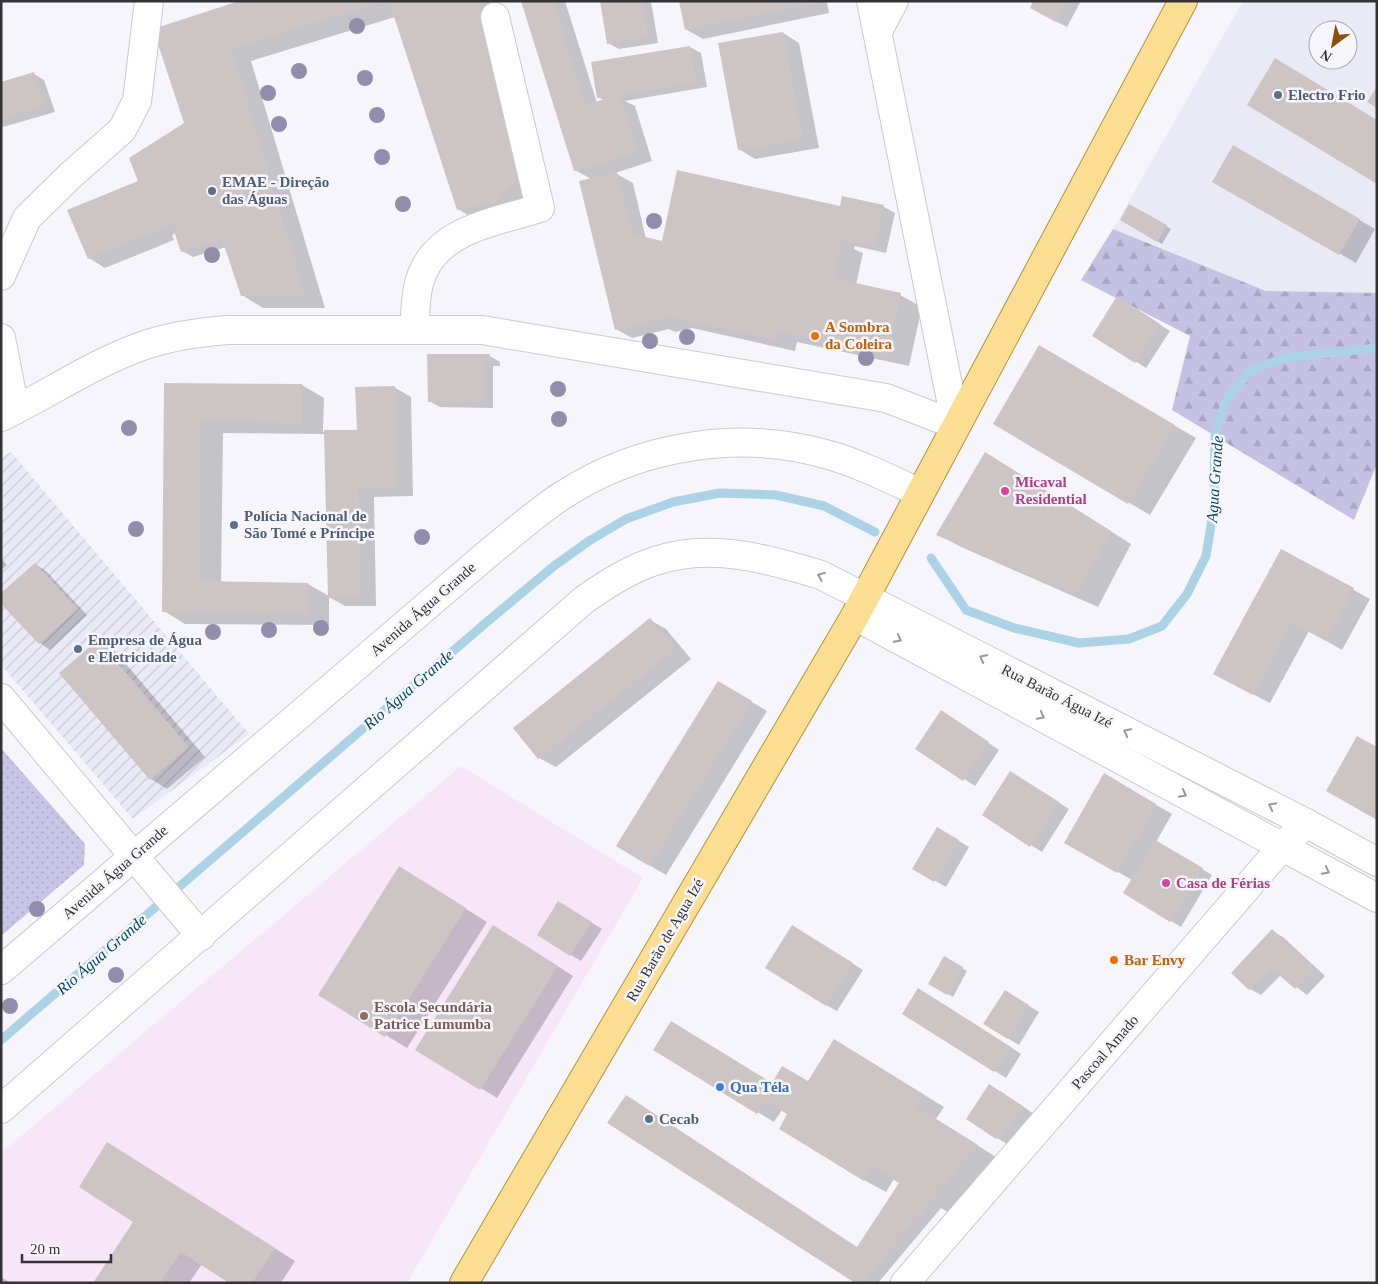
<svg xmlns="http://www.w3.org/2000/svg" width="1378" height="1284" viewBox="0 0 1378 1284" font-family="'Times New Roman',serif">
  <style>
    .built { fill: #eae9f6; fill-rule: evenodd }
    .industrial { fill: url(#industrial-furrows) }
    .education { fill: #f7e6f8 }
    .forest { fill: url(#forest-firs) }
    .park { fill: url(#park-dots) }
    .shadow { fill: #0003; fill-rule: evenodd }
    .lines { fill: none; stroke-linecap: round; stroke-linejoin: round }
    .stream { stroke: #acd2e6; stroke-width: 9 }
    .building { fill: #ccc5c4 }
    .minor-casing { stroke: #cbcad0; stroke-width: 30 }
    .primary-casing { stroke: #b49442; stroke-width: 30 }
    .minor { stroke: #fff; stroke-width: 28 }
    .primary { stroke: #fbde92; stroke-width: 28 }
    .tree { fill: #928daa }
    .oneway { stroke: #99999a }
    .service-dot { fill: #5c6f8a; stroke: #f6f5fb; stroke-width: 2 }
    .food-dot { fill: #e8710a; stroke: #f6f5fb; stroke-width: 2 }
    .hotel-dot { fill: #d1479c; stroke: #f6f5fb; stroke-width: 2 }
    .education-dot { fill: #8d6e63; stroke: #f6f5fb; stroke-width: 2 }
    .shop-dot { fill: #3f7fe0; stroke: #f6f5fb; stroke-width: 2 }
    .labels { text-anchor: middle; stroke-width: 5; stroke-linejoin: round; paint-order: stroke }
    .service-label { font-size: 15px; font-weight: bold; fill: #4e5e75; stroke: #f6f5fb; text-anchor: start }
    .food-label { font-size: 15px; font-weight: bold; fill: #c56008; stroke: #f6f5fb; text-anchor: start }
    .hotel-label { font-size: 15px; font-weight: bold; fill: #b23c85; stroke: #f6f5fb; text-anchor: start }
    .street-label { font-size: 15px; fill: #333335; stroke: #f6f5fb }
    .education-label { font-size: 15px; font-weight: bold; fill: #785e54; stroke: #f6f5fb; text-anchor: start }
    .shop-label { font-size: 15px; font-weight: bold; fill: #366cbe; stroke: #f6f5fb; text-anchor: start }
    .water-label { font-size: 16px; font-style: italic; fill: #004b65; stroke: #f6f5fb }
  </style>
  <defs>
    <pattern id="industrial-furrows" width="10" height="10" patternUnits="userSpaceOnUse" patternTransform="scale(1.25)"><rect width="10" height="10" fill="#eae9f6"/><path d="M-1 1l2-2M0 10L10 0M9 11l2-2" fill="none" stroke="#c9c8d4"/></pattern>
    <pattern id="forest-firs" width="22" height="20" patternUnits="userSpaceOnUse" patternTransform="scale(1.25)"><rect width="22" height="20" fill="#c4c1e3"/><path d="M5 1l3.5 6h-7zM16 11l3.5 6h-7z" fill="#a9a6c3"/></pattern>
    <pattern id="park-dots" width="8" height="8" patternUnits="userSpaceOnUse" patternTransform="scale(1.25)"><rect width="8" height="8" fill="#c7c4e6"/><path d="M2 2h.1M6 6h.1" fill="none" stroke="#aba9c6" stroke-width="1.8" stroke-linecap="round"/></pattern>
  </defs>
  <rect width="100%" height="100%" fill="#f6f5fb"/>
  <path class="built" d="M1243,1H1377V293L1266,291L1113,229ZM1318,30H1348V60H1318Z"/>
  <polygon class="industrial" points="11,452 249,734 133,819 1,665 1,458"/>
  <polygon class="education" points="461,766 643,878 407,1283 1,1283 1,1153"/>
  <polygon class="forest" points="1113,229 1266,291 1377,293 1377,464 1354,520 1172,410 1190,336 1081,280"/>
  <polygon class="park" points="1,748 85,844 84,865 1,936"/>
  <g class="shadow">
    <polygon points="243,1 489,1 544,178 514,210 479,222 458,209 395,17 251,61 325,308 263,308 242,295 226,247 193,257 182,251 176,233 172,235 174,240 105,268 89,258 138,183 184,125"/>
    <polygon points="522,1 565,1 597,103 605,101 598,97 592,63 690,47 701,53 707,87 625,101 635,106 652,161 615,173 633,183 646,239 663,242 841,208 843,197 884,207 895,213 886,253 855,246 854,249 863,253 856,285 900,295 922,307 909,366 797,342 795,351 692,328 675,332 669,329 632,338 616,329 591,179 575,170"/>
    <polygon points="601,1 651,1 658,43 619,49 608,43"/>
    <polygon points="681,1 827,1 829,13 703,39 687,30"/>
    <polygon points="1035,1 1081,1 1067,27 1042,14"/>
    <polygon points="783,33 799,43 819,148 755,159 739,149"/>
    <polygon points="34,74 44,80 55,112 3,127 1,126 1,83"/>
    <polygon points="1233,147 1375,229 1356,263 1214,181"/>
    <polygon points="1130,206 1171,229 1162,244 1122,220"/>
    <polygon points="1128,304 1170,331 1146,368 1094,335"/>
    <polygon points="1040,347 1196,438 1150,515 995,424"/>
    <polygon points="490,356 500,362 500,366 493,366 493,408 440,407 429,401"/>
    <path d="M165,384L302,385L324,398L323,432L358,431L394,387L411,397L413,496L374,497L376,606H345L329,597V625L185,624L164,611ZM223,433L325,434L329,596L308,584L221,583Z"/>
    <polygon points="1007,466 1131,544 1098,607 959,546 938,534"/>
    <polygon points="1281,550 1370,599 1342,650 1309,631 1270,703 1231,683"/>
    <polygon points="1,558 7,565 1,570"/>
    <polygon points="35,564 46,571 87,615 50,650 40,643 1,602"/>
    <polygon points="650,620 666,629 691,659 556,767 539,758"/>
    <polygon points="99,642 115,651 205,757 167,789 151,779 61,673"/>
    <polygon points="735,692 767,711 666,875 617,846"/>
    <polygon points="952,718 999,750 975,786 917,748"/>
    <polygon points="1104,775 1172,814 1156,842 1212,875 1181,927 1124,893 1132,880 1065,842"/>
    <polygon points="1021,779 1069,809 1042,852 983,815"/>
    <polygon points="937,828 969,847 946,887 913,868"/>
    <polygon points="420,880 487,922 407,1048 320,995"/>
    <polygon points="569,909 602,929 581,961 538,935"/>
    <polygon points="1272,931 1283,937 1325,976 1307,995 1281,975 1261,995 1250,989 1232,973"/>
    <polygon points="803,933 863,970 837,1011 826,1005"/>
    <polygon points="510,936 573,976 497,1098 417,1049"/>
    <polygon points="945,958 967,971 953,997 930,984"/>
    <polygon points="929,995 1021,1054 1006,1078 904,1013"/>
    <polygon points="1016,998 1039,1012 1019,1045 985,1024"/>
    <polygon points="655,1050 773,1084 809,1083 856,1053 944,1107 936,1119 999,1159 951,1214 941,1208 878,1283 857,1283 858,1248 900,1183 894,1179 886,1192 864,1180 789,1114 782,1110 774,1122"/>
    <polygon points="1000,1091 1034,1114 1007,1144 997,1138"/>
    <polygon points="129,1156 295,1261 281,1283 232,1283 202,1264 189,1283 94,1283 134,1221"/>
    <polygon points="1,1277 11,1283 1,1283"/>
  </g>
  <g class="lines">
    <g class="stream">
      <polyline points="931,558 966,610 1014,628 1079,643 1129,639 1162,626 1187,594 1206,556 1214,507 1215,435 1226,400 1250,371 1283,358 1377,348"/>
      <polyline points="1,1040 488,621 554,566 589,541 626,519 673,502 720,493 776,495 824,506 875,532"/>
    </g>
  </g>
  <g class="building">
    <polygon points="239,1 384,1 231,49 305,296 241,296 222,239 181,252 172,225 88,259 67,210 138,181 129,158 184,123 153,29"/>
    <polygon points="389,1 477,1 529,168 495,203 457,210"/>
    <polygon points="521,1 553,1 585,105 619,95 637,152 574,171"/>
    <polygon points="600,1 642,1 648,37 607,44"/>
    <polygon points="679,1 813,1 814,4 685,30"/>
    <polygon points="1033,1 1068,1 1056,22 1030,8"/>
    <polygon points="783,32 803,139 738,150 718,43"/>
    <polygon points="690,46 696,82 597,98 591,62"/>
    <polygon points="1275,58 1377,120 1377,184 1247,105"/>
    <polygon points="34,72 45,106 1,119 1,82"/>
    <polygon points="1377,87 1377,108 1367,102"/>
    <polygon points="1233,145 1360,219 1339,255 1212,182"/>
    <polygon points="677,170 840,206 842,196 884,205 875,247 842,240 833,278 901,293 887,355 775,330 774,340 670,317 615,330 579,181 617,172 632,234 662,241"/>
    <polygon points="1129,204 1167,225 1157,242 1120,220"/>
    <polygon points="1117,296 1160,324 1135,363 1092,336"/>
    <polygon points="1039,345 1175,425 1128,504 993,424"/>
    <polygon points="427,354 490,354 490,361 483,361 483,402 428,402"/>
    <polygon points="164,383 302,384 302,423 201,421 200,581 308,583 308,614 162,612"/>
    <polygon points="395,386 397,487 358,488 361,597 328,598 324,430 357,430 355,387"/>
    <polygon points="985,452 1111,531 1076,595 936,535"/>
    <polygon points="1281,549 1354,588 1326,641 1292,623 1253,695 1213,674"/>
    <polygon points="35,563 78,609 39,644 1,604 1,593"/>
    <polygon points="650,618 676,649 538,759 513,728"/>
    <polygon points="98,640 189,747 150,780 59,673"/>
    <polygon points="718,681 752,701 649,866 616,846"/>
    <polygon points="941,710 989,742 963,781 915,749"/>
    <polygon points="1357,736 1377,747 1377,820 1326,791"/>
    <polygon points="1010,771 1059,802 1030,847 982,815"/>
    <polygon points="1104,773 1156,804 1117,873 1064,843"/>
    <polygon points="937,827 959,840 934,882 912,869"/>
    <polygon points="1155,840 1203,868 1170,922 1123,893"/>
    <polygon points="399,866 466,908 385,1037 318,995"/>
    <polygon points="558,901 592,922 570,956 537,935"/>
    <polygon points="493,925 558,966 480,1090 415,1050"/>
    <polygon points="792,925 853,963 826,1006 765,968"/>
    <polygon points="1272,929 1315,969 1295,989 1271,968 1249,990 1231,973"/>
    <polygon points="944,956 963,967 947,995 928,984"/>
    <polygon points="918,988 1011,1047 994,1072 902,1014"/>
    <polygon points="1005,990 1029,1005 1008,1039 983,1024"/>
    <polygon points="671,1021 772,1083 782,1066 808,1081 834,1039 923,1094 915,1106 978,1145 862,1283 855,1283 607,1123 626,1095 857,1247 899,1183 872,1167 864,1181 779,1129 787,1114 765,1101 757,1114 653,1050"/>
    <polygon points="989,1084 1024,1107 996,1139 966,1119"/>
    <polygon points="107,1142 275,1248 252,1283 229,1283 181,1252 160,1283 93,1283 133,1222 79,1187"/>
  </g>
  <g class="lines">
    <g class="minor-casing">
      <g id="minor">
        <polyline points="871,1 956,425"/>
        <polyline points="878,31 894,1"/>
        <polyline points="1,276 27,218 71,175 122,130 137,101 149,1"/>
        <path d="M414,329C416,310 415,289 423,272C442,228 499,221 540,208L495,17"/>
        <polyline points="1,338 15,410"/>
        <path d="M1,417C49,394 95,362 145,345C172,336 200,332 228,330H482L886,398L956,425"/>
        <polyline points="855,616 1377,898"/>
        <polyline points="1,698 201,936"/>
        <path d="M1,970L491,551C515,532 538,511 563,495C640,445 741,429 829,455C860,464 890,479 920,493"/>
        <path d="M1,1109L585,599C607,584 630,569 655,561C710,542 768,559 821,575L1306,823L1377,862"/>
        <polyline points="905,1283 1282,847 1306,823"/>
      </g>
    </g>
    <g class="primary-casing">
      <polyline id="primary" points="464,1283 855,616 1183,1"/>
    </g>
    <use href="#minor" class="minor"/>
    <use href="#primary" class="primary"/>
  </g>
  <g class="tree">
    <circle cx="357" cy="26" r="8"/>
    <circle cx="299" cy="71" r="8"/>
    <circle cx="365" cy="78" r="8"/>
    <circle cx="268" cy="93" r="8"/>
    <circle cx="377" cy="115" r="8"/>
    <circle cx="279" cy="124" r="8"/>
    <circle cx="382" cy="157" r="8"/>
    <circle cx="403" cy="204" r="8"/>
    <circle cx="654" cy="221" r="8"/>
    <circle cx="212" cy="255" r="8"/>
    <circle cx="687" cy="337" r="8"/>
    <circle cx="650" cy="341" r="8"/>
    <circle cx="866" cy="358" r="8"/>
    <circle cx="558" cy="389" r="8"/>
    <circle cx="559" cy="419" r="8"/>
    <circle cx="129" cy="428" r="8"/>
    <circle cx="136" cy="529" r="8"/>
    <circle cx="422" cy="537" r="8"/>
    <circle cx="321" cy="628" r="8"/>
    <circle cx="269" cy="630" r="8"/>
    <circle cx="213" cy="632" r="8"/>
    <circle cx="37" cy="909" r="8"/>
    <circle cx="116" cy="975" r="8"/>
    <circle cx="10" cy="1006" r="8"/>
  </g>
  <defs><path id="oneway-chevron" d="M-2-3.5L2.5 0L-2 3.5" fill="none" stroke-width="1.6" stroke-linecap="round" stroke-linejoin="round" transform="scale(1.25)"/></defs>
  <g class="oneway">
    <use href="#oneway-chevron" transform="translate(821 576) rotate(-158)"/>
    <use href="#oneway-chevron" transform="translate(898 639) rotate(28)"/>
    <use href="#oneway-chevron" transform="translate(983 658) rotate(-153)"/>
    <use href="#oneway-chevron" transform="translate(1041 716) rotate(28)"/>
    <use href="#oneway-chevron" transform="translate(1127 732) rotate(-153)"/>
    <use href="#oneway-chevron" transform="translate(1183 794) rotate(28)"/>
    <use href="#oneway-chevron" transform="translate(1272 806) rotate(-153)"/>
    <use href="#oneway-chevron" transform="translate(1326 871) rotate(28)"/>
  </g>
  <g class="service-dot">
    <circle cx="1278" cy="95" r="5"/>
    <circle cx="212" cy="191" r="5"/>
    <circle cx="234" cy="525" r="5"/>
    <circle cx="78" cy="649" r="5"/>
    <circle cx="649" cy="1119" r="5"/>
  </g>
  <g class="food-dot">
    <circle cx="815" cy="336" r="5"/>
    <circle cx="1114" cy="960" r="5"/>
  </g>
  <g class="hotel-dot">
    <circle cx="1005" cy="491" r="5"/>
    <circle cx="1166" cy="883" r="5"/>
  </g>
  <circle class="education-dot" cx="364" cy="1016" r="5"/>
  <circle class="shop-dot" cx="720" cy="1087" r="5"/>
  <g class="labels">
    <g class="service-label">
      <text x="1288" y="100">Electro Frio</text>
      <text x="222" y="187">EMAE - Direção<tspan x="222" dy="17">das Águas</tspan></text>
      <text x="244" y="521">Polícia Nacional de<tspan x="244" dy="17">São Tomé e Príncipe</tspan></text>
      <text x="88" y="645">Empresa de Água<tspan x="88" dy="17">e Eletricidade</tspan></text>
      <text x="659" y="1124">Cecab</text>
    </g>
    <g class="food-label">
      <text x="825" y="332">A Sombra<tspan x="825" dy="17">da Coleira</tspan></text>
      <text x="1124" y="965">Bar Envy</text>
    </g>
    <g class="hotel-label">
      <text x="1015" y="487">Micaval<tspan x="1015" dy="17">Residential</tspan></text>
      <text x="1176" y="888">Casa de Férias</text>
    </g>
    <g class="street-label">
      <text transform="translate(423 609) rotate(-41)" y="5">Avenida Água Grande</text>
      <text transform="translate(1057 696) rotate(27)" y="5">Rua Barão Água Izé</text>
      <text transform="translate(115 872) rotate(-41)" y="5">Avenida Água Grande</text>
      <text transform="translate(665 940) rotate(-60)" y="5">Rua Barão de Agua Izé</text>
      <text transform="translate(1105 1052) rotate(-49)" y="5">Pascoal Amado</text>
    </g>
    <g class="education-label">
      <text x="374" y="1012">Escola Secundária<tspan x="374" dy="17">Patrice Lumumba</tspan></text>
    </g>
    <g class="shop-label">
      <text x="730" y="1092">Qua Téla</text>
    </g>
    <g class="water-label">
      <text transform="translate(1214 479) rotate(-86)" y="6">Agua Grande</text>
      <text transform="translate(408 689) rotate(-41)" y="6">Rio Água Grande</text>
      <text transform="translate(101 954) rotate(-41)" y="6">Rio Água Grande</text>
    </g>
  </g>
  <rect width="1378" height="1284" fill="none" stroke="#333335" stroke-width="5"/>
  <g transform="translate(1333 45) rotate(212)"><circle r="24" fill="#f6f5fb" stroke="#a8a7ac"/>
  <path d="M0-4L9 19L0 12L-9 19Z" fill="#8b5108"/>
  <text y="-8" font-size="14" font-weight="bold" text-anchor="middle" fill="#333335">N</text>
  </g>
  <path d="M22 1254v8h89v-8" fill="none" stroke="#333335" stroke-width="2.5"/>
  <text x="30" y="1254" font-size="15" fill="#333335" stroke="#f6f5fb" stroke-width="4" paint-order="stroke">20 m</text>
</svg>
